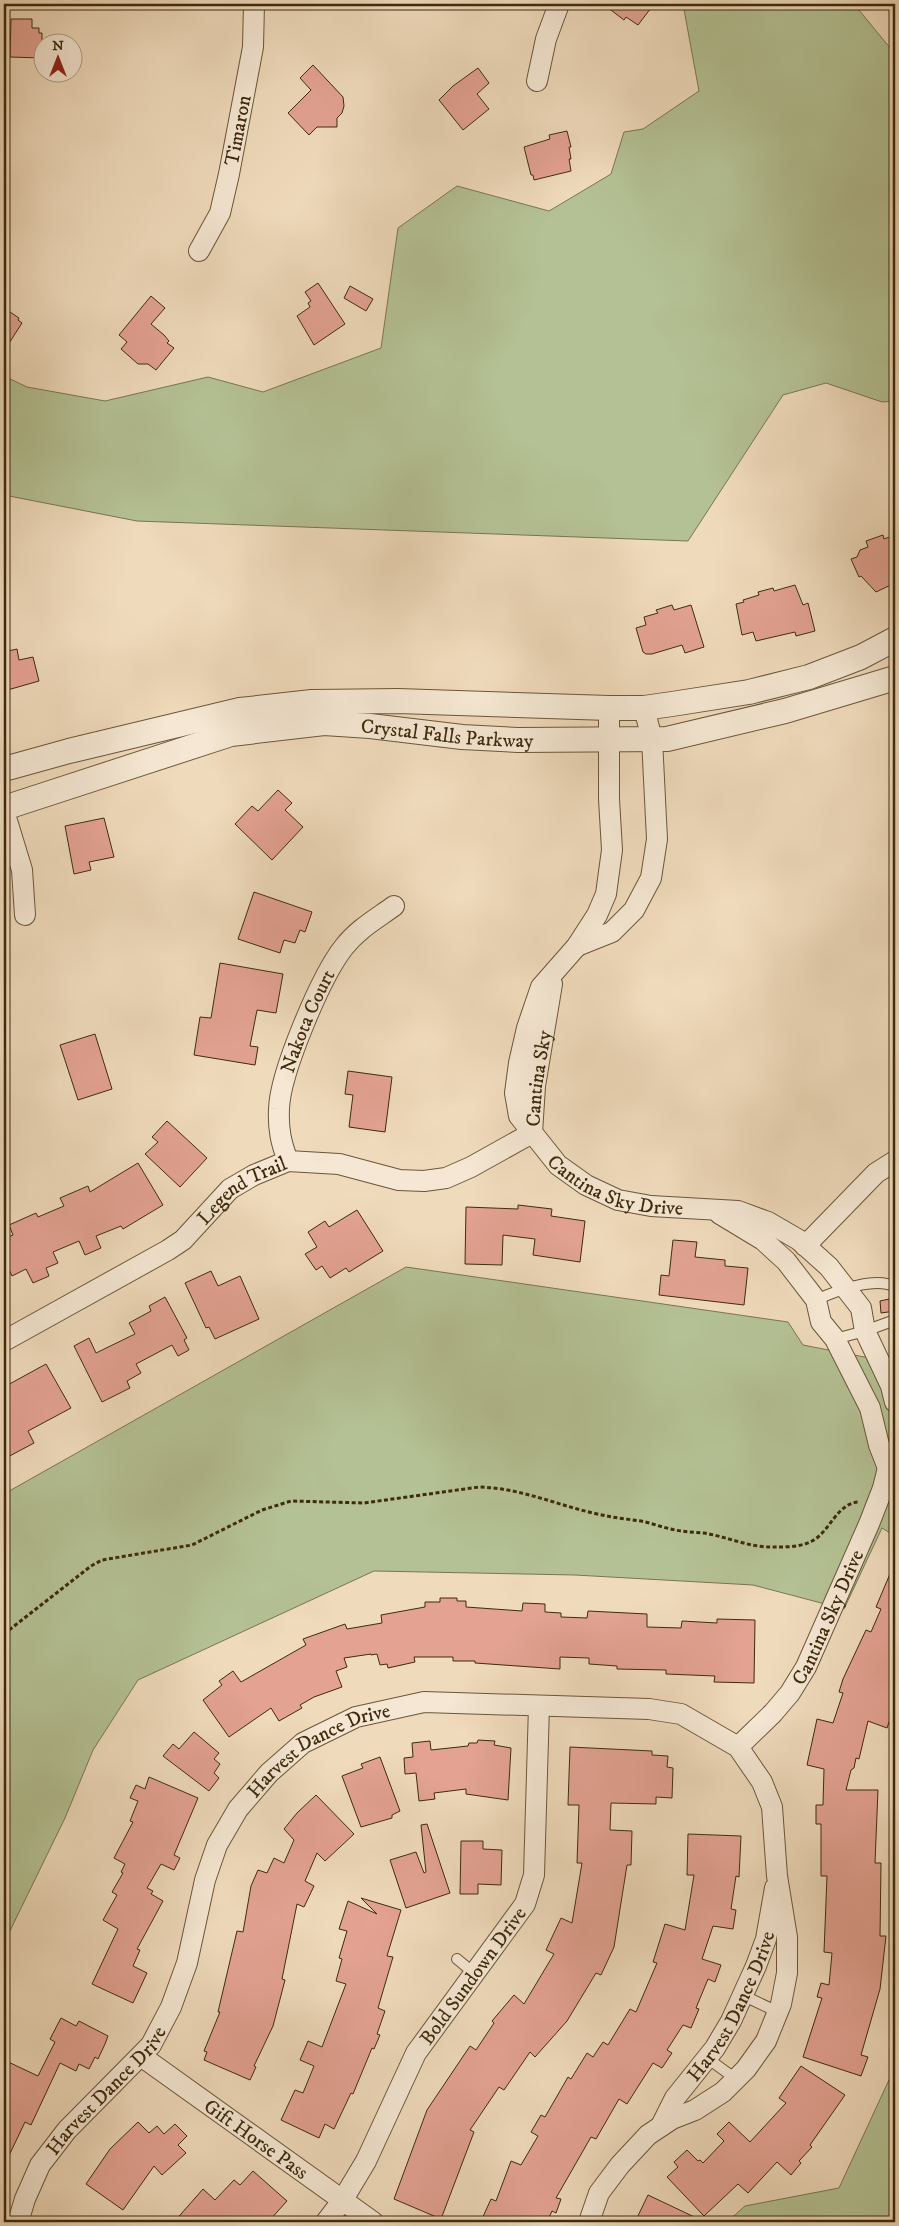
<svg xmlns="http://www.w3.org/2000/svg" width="899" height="2226" viewBox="0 0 899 2226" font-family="'IM FELL DW Pica',serif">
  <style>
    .green { fill: #b4c194; stroke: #797651 }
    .building { fill: #e3a292; stroke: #3e2b0e }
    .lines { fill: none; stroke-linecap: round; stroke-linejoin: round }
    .service-casing { stroke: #6a5739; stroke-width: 12 }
    .minor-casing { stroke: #6a5739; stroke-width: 22 }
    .tertiary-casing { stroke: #6a5739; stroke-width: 26 }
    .path { stroke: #3e2b0e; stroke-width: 3; stroke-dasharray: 4 2.5; stroke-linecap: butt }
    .service { stroke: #f5e7d3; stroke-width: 10 }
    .minor { stroke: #f5e7d3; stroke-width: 20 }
    .tertiary { stroke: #f5e7d3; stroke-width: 24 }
    .labels { text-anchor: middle; stroke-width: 4; stroke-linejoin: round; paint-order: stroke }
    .street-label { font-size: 20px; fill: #3e2b0e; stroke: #f5e7d3 }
  </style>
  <rect width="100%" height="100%" fill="#efdabb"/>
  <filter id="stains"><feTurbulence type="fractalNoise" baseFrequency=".004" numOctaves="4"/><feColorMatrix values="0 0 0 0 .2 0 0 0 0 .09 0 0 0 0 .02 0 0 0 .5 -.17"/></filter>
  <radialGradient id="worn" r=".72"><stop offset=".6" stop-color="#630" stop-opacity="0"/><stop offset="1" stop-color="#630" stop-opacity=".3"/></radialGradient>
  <g class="green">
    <polygon points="683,4 854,4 895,54 895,401 882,402 826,383 783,395 688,541 137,521 4,495 4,376 27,387 105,401 208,377 263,392 381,348 398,228 457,186 549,211 611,174 624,132 643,129 699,91"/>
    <polygon points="406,1267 788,1322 803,1345 895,1363 895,1536 882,1528 844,1609 753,1585 575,1575 374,1571 138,1680 93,1750 65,1818 4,1943 4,1494"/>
    <polygon points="895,2067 895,2222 727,2222 745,2206 839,2188"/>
  </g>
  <g class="building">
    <polygon points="603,4 654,4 638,25 626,17 624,20"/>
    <polygon points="11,19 32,19 32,28 39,28 39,33 42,33 42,58 10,57"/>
    <polygon points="313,65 343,97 344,106 342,113 337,118 337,127 317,127 309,135 288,113 311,90 300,78"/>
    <polygon points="478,68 489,83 477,94 489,109 463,130 439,100 453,86"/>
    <polygon points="567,131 571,147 569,147 571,159 569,159 571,171 534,180 533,175 531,175 524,147 550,139 549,135"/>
    <polygon points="318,283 345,324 314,345 297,316 310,307 308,303 311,301 305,292"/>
    <polygon points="350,286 373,299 366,311 344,298"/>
    <polygon points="151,296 165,308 151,324 164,335 169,341 167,343 174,348 156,370 148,364 138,364 121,349 127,342 119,335"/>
    <polygon points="4,308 19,318 18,320 22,323 4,351"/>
    <polygon points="883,535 884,539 895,535 895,583 876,592 861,576 859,577 851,559 857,557 860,550 868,547 866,541"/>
    <polygon points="795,585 803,605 808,603 815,631 796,636 795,632 756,641 753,632 742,635 736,604 744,602 743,600 759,595 758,592 773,588 774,591"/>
    <polygon points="672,605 674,610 691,605 704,647 685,653 682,645 652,654 646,654 643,652 636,628 646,625 644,617 658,613 656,610"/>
    <polygon points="17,649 19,660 33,657 39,681 4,691 4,652"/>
    <polygon points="278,790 292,803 285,810 303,827 272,860 235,824 252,806 258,811"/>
    <polygon points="104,818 114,857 89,862 91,870 74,874 65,826"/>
    <polygon points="254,892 312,912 305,932 300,930 295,943 284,940 280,953 238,939"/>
    <polygon points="220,963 283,974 276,1013 257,1010 250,1046 258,1047 255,1065 194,1055 200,1017 211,1018"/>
    <polygon points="95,1034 112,1089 78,1100 60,1045"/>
    <polygon points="348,1071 392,1077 385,1132 349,1127 353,1095 345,1094"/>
    <polygon points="167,1121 207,1158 180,1187 145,1154 158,1142 152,1137"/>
    <polygon points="138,1163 163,1205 123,1229 121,1226 96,1236 101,1248 85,1255 79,1241 53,1252 58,1263 46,1268 49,1276 33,1283 26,1269 12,1276 4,1258 4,1239 13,1235 9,1225 36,1213 38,1217 64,1206 60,1198 88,1186 90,1192"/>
    <polygon points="518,1205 552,1209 551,1216 585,1221 580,1262 533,1255 535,1239 503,1235 502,1265 465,1264 466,1207 518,1209"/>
    <polygon points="357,1210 383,1251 349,1272 346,1268 330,1278 322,1266 316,1270 305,1254 317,1247 308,1232 325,1221 329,1227"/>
    <polygon points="673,1240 697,1242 695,1257 725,1260 725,1266 748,1268 744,1305 659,1295 661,1275 669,1276"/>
    <polygon points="211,1271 218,1286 240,1276 259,1319 215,1339 209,1327 206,1328 185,1283"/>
    <polygon points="165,1297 187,1338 184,1340 189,1350 178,1356 172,1345 136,1364 141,1373 127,1381 130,1388 102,1402 74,1346 89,1338 96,1353 135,1334 129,1323 151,1311 149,1306"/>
    <polygon points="894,1298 895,1311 881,1313 880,1301"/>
    <polygon points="46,1364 71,1408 28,1431 34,1443 4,1459 4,1387"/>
    <polygon points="895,1562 895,1705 887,1728 868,1721 859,1759 856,1758 854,1768 851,1770 846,1790 878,1790 875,1863 881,1863 880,1936 886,1936 880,1989 861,2055 868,2057 861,2076 803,2057 822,1998 817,1997 821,1983 829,1985 832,1953 824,1952 827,1876 821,1876 821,1824 816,1824 816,1805 823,1805 824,1769 807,1765 817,1719 833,1723 843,1693 839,1692 843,1679 866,1630 871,1632 881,1609 876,1607"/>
    <polygon points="440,1598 457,1598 457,1601 466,1601 466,1607 522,1611 523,1603 545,1604 545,1612 561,1613 561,1617 587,1618 588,1611 647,1614 647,1627 681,1628 682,1621 717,1623 717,1619 755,1620 754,1683 714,1682 715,1676 666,1674 666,1670 617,1669 617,1666 589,1664 589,1658 560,1657 560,1669 475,1663 475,1661 453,1661 453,1657 414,1657 415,1662 388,1668 387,1664 380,1665 377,1654 371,1655 371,1654 344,1658 347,1667 336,1671 342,1687 314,1697 300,1705 302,1708 279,1721 271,1708 229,1737 203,1700 222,1685 219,1681 233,1671 241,1682 306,1645 303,1639 345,1624 347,1629 382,1623 381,1615 425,1607 425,1602 440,1602"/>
    <polygon points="194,1732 219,1753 214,1759 220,1764 214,1773 219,1778 209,1791 163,1756 173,1744 179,1749"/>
    <polygon points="478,1740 495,1741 494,1745 511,1748 508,1800 466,1794 466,1789 434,1793 435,1799 419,1801 416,1773 405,1774 404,1758 413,1757 412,1743 430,1741 431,1750 468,1746 469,1743 477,1743"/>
    <polygon points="570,1747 652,1751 652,1755 668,1756 667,1767 673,1768 672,1798 656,1797 656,1804 611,1803 610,1830 632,1831 631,1865 627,1865 614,1947 601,1975 596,1973 567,2021 535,2057 530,2052 504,2090 499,2087 470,2130 474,2132 441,2219 394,2199 427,2110 470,2046 476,2050 494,2023 492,2021 514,1995 524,2004 554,1954 546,1950 561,1918 572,1923 582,1863 577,1863 579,1805 568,1805"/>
    <polygon points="380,1757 400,1811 392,1815 392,1818 361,1827 342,1776 363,1768 361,1764"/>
    <polygon points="149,1777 198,1798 174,1855 180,1858 174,1870 161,1864 147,1888 153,1891 151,1894 163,1901 137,1949 140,1950 133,1966 147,1973 133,2003 92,1984 118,1929 103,1920 117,1895 112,1892 123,1873 121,1872 125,1864 114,1858 133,1822 130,1821 138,1801 130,1798 136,1785 145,1789"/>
    <polygon points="316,1795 354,1834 325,1861 317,1853 305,1881 314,1886 304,1907 297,1904 282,1979 285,1980 273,2026 254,2066 256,2067 250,2080 204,2060 207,2052 204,2051 220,2012 218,2012 237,1931 243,1932 251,1886 258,1870 267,1873 274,1858 284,1863 294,1840 284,1829 297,1813"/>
    <polygon points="427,1824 450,1893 406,1908 390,1860 416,1852 424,1873 426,1872 421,1825"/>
    <polygon points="688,1834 741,1836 739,1877 736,1876 731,1909 736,1910 733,1929 713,1926 702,1959 721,1965 715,1982 708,1979 696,2008 699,2009 691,2028 683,2025 667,2050 672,2053 662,2068 653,2063 627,2104 619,2099 596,2139 591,2137 556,2198 561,2199 556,2213 552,2211 547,2222 490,2222 482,2219 491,2199 496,2201 511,2161 521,2165 538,2136 531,2132 541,2115 545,2117 568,2077 571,2079 587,2053 593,2057 603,2042 608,2045 630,2009 636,2012 657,1963 653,1962 665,1924 685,1930 694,1875 687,1875"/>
    <polygon points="461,1841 483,1841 483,1849 502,1850 501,1885 478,1884 478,1894 460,1894"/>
    <polygon points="361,1898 401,1910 387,1956 393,1957 378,2008 385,2011 377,2034 380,2035 374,2049 372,2048 353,2094 351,2093 334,2129 325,2124 319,2138 281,2120 295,2090 303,2093 314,2066 300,2060 308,2041 322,2047 346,1984 336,1981 342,1959 339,1958 347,1931 339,1929 348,1901 377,1914"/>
    <polygon points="61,2018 76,2026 79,2021 108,2036 105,2044 98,2059 95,2057 89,2069 79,2064 76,2071 60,2063 31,2125 25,2122 4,2166 4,2060 38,2076 55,2042 50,2039"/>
    <polygon points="801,2066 845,2095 810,2145 812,2147 799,2161 801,2163 791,2175 777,2162 748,2193 738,2184 704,2216 667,2177 678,2167 674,2162 687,2150 698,2161 700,2160 703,2163 724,2141 717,2134 729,2122 750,2142 786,2103 779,2098"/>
    <polygon points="138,2122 149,2133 157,2126 164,2134 175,2124 187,2136 178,2145 186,2153 162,2175 154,2166 123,2210 86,2184 110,2149"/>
    <polygon points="253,2171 287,2201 268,2222 174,2222 203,2189 215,2200 234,2180 240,2185"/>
    <polygon points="648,2195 705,2222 635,2222"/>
  </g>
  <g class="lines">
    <g class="service-casing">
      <g id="service">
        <path d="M816,1300C835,1291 876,1276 895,1287"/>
        <polyline points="835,1339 865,1331 895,1320"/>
        <polyline points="457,1959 475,1974"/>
        <polyline points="742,1995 778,2012"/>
        <polyline points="707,2058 736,2079"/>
      </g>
    </g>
    <g class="minor-casing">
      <g id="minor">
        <polyline points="537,81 546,39 559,4"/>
        <path id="s1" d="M199,251L220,213L229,174L253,47L254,4"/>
        <path id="s2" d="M609,708V799L612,850L606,894L597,915L577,946L541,987L527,1028L519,1063L515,1093L519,1116L558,1165L586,1185L618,1200L651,1206L738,1211L768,1222L799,1240L829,1267L861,1308L865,1331L891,1386L895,1402"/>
        <polyline points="4,811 22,870 25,915"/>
        <polyline points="577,946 612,932 634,910 651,878 657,839 652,739 644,708"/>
        <path id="s3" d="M532,1133L535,1086L552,984"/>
        <path id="s4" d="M288,1161C281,1143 278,1129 279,1109C280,1073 321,976 344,947C358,929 376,919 394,906"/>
        <polyline points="720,1214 763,1240 786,1261 816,1300 821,1322 835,1339 870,1408 879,1445 888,1468"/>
        <polyline points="805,1246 876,1173 895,1161"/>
        <path id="s5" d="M4,1341L168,1250L183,1240L230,1189L254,1175L288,1161L339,1164L399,1180L424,1181L446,1178L471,1167L532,1133"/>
        <path id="s6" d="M738,1747L773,1713L790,1693L806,1667L869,1524L883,1488L888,1468L895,1453"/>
        <path id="s7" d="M141,2056L373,2222"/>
        <path id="s8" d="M661,2126L675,2098L715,2048L731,2021L756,1966L766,1939L775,1888"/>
        <path id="s9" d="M18,2222L25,2199L40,2165L67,2130L151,2045L171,2007L187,1963L205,1880L217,1845L238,1809L269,1773L303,1743L356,1717L424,1702L649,1709L681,1714L738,1747L762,1782L772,1807L777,1876L787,1937V1973L781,2004L766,2041L746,2069L723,2092L695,2110L672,2119L648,2135L620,2165L599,2193L589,2222"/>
        <path id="s10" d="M326,2222L342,2201L366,2161L416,2053L525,1904L534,1875L539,1706"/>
      </g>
    </g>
    <g class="tertiary-casing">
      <g id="tertiary">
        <polyline points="4,769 69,751 240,710 312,702 398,701 609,708 644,708 672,704 749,692 809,677 861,657 895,639"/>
        <path id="s11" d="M4,808L231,734L324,723L370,726L462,737L518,740L667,739L785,711L895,678"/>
      </g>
    </g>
    <path class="path" d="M4,1634L91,1566L102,1560L192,1545L262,1510L291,1501L364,1503L479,1487C520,1488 554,1504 593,1513C609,1517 625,1519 641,1521C651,1523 661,1527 671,1529C682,1532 693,1532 704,1533C728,1537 750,1548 775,1547C787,1547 801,1547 812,1541C830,1532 837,1502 860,1502"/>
    <use href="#service" class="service"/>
    <use href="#minor" class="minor"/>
    <use href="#tertiary" class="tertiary"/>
  </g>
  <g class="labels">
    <g class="street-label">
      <text dy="7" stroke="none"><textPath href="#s1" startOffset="128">Timaron</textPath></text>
      <text dy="7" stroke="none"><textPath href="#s11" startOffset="456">Crystal Falls Parkway</textPath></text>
      <text dy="7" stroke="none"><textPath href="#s4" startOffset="146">Nakota Court</textPath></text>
      <text dy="7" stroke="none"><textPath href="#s3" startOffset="55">Cantina Sky</textPath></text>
      <text dy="7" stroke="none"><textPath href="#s2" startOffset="559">Cantina Sky Drive</textPath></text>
      <text dy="7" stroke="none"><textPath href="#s5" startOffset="284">Legend Trail</textPath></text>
      <text dy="7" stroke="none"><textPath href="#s6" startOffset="160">Cantina Sky Drive</textPath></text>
      <text dy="7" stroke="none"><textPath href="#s9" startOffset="581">Harvest Dance Drive</textPath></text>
      <text dy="7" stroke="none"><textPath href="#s10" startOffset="288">Bold Sundown Drive</textPath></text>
      <text dy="7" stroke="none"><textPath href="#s8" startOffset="140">Harvest Dance Drive</textPath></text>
      <text dy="7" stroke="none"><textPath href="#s9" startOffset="161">Harvest Dance Drive</textPath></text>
      <text dy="7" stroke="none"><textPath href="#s7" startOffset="142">Gift Horse Pass</textPath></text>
    </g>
  </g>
  <rect width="899" height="2226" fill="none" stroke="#efdabb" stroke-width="20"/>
  <rect x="5" y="5" width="889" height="2216" fill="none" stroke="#3e2b0e" stroke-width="2.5"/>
  <rect x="10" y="10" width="879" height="2206" fill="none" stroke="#3e2b0e"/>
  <g transform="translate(58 58)"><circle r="24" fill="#f5e7d3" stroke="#ac9c84"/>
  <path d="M0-4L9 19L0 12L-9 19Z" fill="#8f2418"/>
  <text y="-8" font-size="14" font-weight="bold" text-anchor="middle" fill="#3e2b0e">N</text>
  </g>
  <rect width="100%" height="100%" filter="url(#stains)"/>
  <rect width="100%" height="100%" fill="url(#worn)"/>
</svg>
